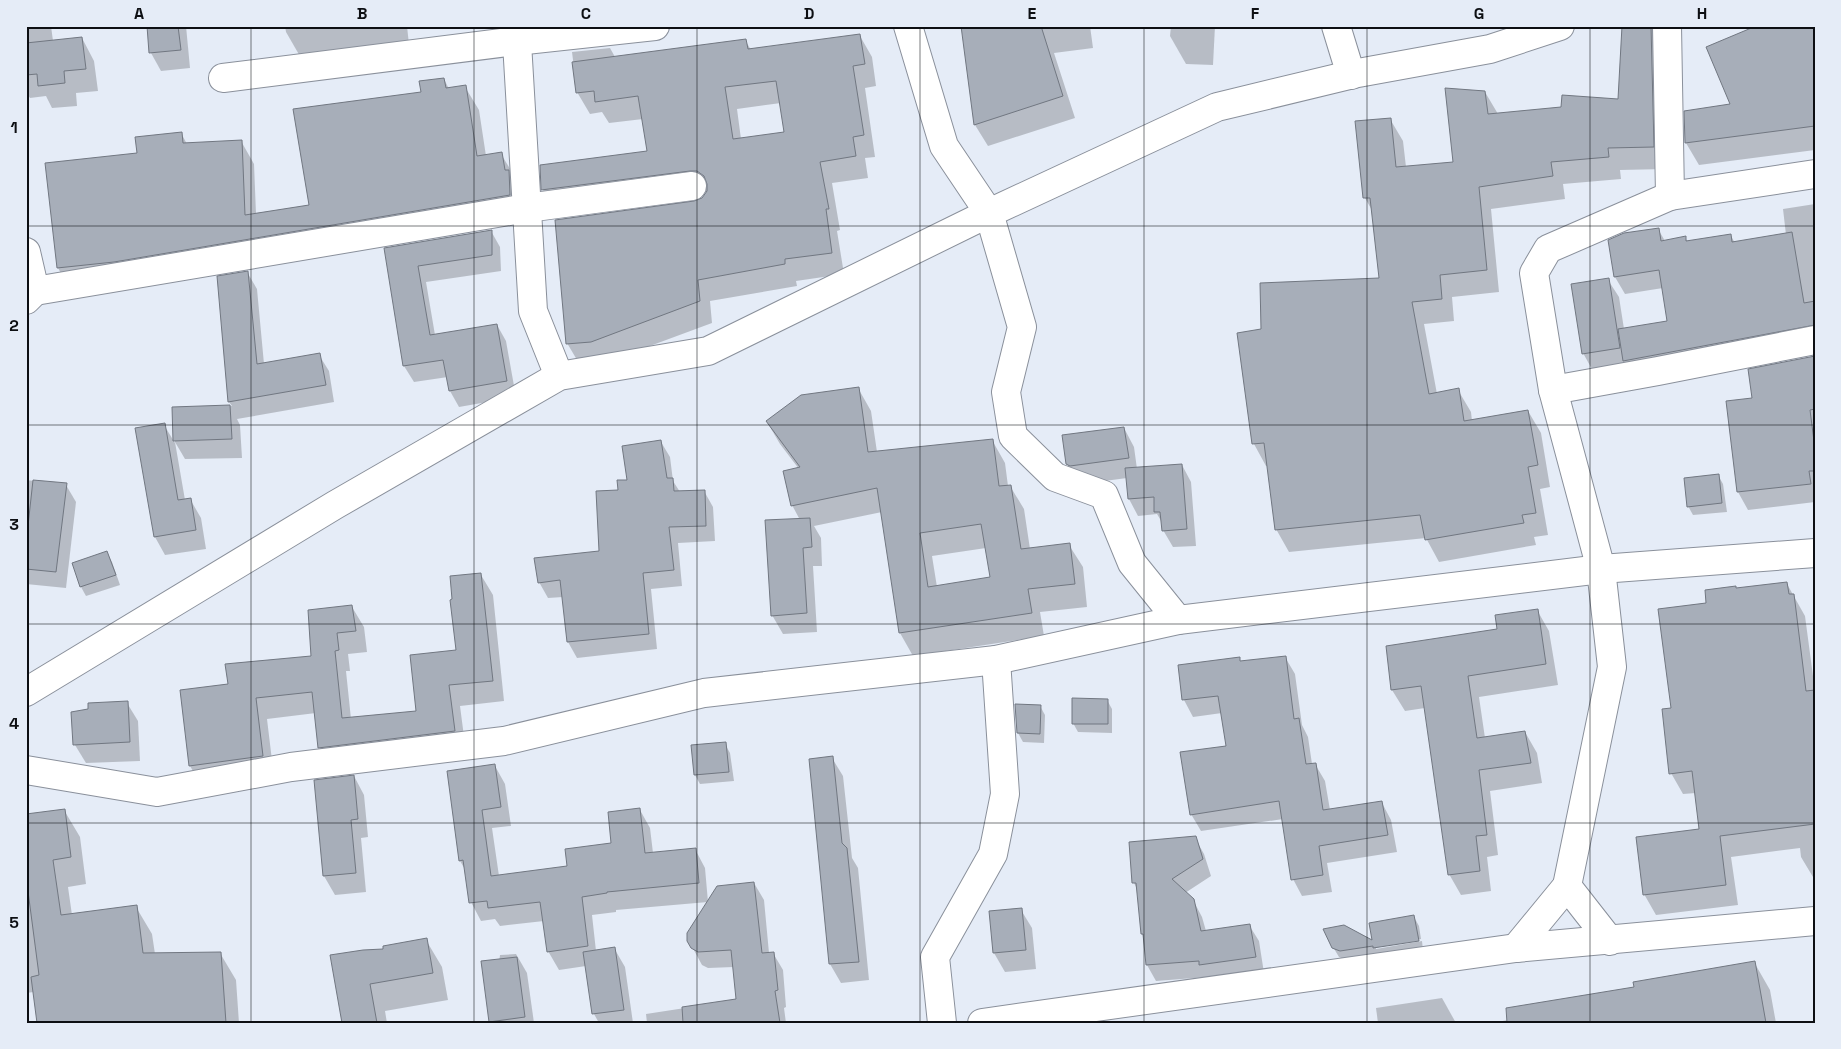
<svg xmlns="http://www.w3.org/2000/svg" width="1841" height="1049" viewBox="0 0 1841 1049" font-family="'Space Grotesk',sans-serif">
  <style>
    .shadow { fill: #0003; fill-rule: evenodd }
    .building { fill: #a7aeb9; stroke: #717781; fill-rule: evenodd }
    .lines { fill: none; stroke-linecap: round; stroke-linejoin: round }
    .minor-casing { stroke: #8a909b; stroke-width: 30 }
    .minor { stroke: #fff; stroke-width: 28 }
    .grid { fill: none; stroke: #0d0f13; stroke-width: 1; stroke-opacity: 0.55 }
    .neatline { fill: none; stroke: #0d0f13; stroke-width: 2 }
    .grid-label { font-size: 16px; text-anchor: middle; font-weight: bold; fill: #0d0f13 }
  </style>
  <rect width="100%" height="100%" fill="#e5ecf7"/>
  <g class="shadow">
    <polygon points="26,26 51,26 53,41 82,38 94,61 98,91 76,93 77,106 52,108 46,96 30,98 26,92"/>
    <polygon points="148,26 186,26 190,68 161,71 151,53"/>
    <polygon points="285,26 407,26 410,54 301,58 286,32"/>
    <polygon points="962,26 1090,26 1093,48 1054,53 1075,118 988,146 975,125"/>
    <polygon points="1171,26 1215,26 1213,65 1186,64 1170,36"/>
    <polygon points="1623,26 1658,26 1666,169 1620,170 1621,179 1563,184 1565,199 1491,209 1499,292 1452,297 1454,321 1424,324 1437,394 1458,390 1471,412 1472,421 1528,411 1541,433 1550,487 1540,489 1548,535 1534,537 1536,545 1439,562 1426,538 1289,552 1276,529 1268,466 1266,466 1254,444 1262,331 1380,279 1373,212 1365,198 1390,119 1403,141 1406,167 1455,163 1485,92 1498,114 1562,109 1619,100"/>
    <polygon points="1815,26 1815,150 1699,165 1686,143 1732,105"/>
    <path d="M860,36L872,57L876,86L865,88L875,157L865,158L868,178L832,183L840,230L837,231L844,274L796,281L797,286L710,301L712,323L604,363L580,365L567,343L694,203L703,199L708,192L555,211L543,190L541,166L648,152L643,119L609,123L602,112L590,114L577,92L572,52L610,48L615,57L745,40L751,50ZM781,103L785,133L741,139L737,109Z"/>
    <polygon points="444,79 449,89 465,87 479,110 486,156 501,154 515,177 523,218 71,291 58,268 47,164 138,154 181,133 187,144 241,141 254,164 256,214 310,206 422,93"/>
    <polygon points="1815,204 1815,344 1593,371 1583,353 1608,280 1619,297 1624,329 1669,322 1663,288 1625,294 1615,277 1658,229 1665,241 1685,238 1688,242 1731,236 1735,243 1786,235 1783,209"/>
    <polygon points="491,231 500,247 501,271 426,282 435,335 497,325 506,341 516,397 459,407 450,391 448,377 414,382 404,366 385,249"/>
    <polygon points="247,272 257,289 264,364 319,355 329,371 334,402 237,419 240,425 242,458 185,459 175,442 185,500 190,499 201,518 206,549 165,555 155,537 164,425 175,443 173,408 232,406 229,402 222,331"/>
    <polygon points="1815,357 1815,502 1748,510 1738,492 1727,402 1753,399"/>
    <path d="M858,388L871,411L877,452L992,440L1005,463L1008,486H1010L1024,509L1030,549L1069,545L1083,567L1087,607L1040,612L1044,636L913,656L900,633L882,512L814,526L821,538L822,566H813L817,632L783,634L772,615L800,520L792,505L799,469L780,444L767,422ZM986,548L991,578L937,587L932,556Z"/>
    <polygon points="1124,428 1134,447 1137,469 1182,465 1191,482 1196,546 1173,547 1163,530 1163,524 1157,514 1138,516 1129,499 1127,478 1082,484 1078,483 1067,464"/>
    <polygon points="661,442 670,457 673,481 680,492 704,491 713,507 715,541 678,543 682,586 651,589 657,649 577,658 568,642 563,597 548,598 539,582 600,552 619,491"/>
    <polygon points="1718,475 1723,484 1727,512 1693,515 1688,506"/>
    <polygon points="26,480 66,485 76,502 66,588 26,584"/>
    <polygon points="107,553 112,562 120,585 86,596 81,587 73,564"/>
    <polygon points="481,575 493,595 504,701 460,706 466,752 332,768 320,748 316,713 267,719 274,777 202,786 190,766 229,685 312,657 352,607 364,627 367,652 348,654 350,671 346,671 351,719 417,712 457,651"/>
    <polygon points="1787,584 1805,616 1815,691 1815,877 1813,877 1801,857 1800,848 1731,857 1738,905 1656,915 1644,894 1700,830 1696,793 1683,794 1671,773 1672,709 1708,604 1737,590"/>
    <polygon points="1537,610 1549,631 1558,685 1479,697 1485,738 1525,732 1537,753 1542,783 1490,791 1498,855 1487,857 1491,891 1461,895 1449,874 1425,708 1405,711 1392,690 1387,647 1499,630"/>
    <polygon points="1285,657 1295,674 1302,725 1308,737 1312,764 1315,764 1325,781 1330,810 1382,803 1391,820 1397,852 1327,863 1332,892 1302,896 1293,879 1283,819 1201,831 1191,814 1228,748 1222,713 1193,717 1184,700 1239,659 1241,662"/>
    <polygon points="1107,700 1112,709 1112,733 1078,732 1073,723"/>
    <polygon points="127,703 138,721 140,761 86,763 75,745 89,710"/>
    <polygon points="1040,706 1045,715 1044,743 1023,742 1018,733"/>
    <polygon points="725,744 730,753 734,781 700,784 695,775"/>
    <polygon points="832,758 843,776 852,858 858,868 869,980 841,983 830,964 810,760"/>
    <polygon points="495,766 505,784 511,826 492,828 499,876 568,867 612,845 640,810 650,828 653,853 695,849 705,868 708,902 616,910 616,912 592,915 596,951 614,948 625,967 633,1023 599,1023 594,1014 586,966 559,970 548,951 544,921 500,926 495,919 481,921 471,902 466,871 460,861"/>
    <polygon points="354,776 364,795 368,837 361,838 366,892 335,895 324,876 315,781"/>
    <polygon points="64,810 80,837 86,884 68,887 72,915 136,907 152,934 155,954 220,953 236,980 239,1023 38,1023 34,992 26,993 26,815"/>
    <polygon points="1195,838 1204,854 1211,876 1185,893 1193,900 1202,917 1206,931 1249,925 1259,941 1264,973 1210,981 1207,977 1156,981 1147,965 1145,939 1142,934 1138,891 1134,883 1130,844"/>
    <polygon points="754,883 764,900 769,953 773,953 783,970 786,1007 784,1008 786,1023 647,1023 646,1014 737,1000 734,967 708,968 702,965 689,941"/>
    <polygon points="1021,910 1032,928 1036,969 1005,972 994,953 991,912"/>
    <polygon points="1414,917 1419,926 1421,939 1376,946 1376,949 1422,941 1423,950 1346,960 1339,957 1333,947 1374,942"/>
    <polygon points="426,940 442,967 448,1000 385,1011 387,1023 344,1023 385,951"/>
    <polygon points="516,954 527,973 534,1023 491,1023 500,955"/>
    <polygon points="1754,962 1770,990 1776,1023 1491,1023 1508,1020 1635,988"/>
    <polygon points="1442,998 1456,1023 1378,1023 1376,1008"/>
  </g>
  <g class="building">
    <polygon points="147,26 178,26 181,50 149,53"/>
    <polygon points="961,26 1041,26 1063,96 974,125"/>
    <polygon points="1622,26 1651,26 1654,147 1608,148 1609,157 1551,162 1553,176 1479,187 1487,270 1440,275 1442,299 1412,302 1429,394 1459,388 1464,421 1528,410 1538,465 1528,467 1536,513 1522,515 1524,523 1425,540 1420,515 1275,530 1264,443 1252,444 1237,333 1261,329 1260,283 1379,278 1370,198 1363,198 1355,121 1391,118 1396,167 1453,162 1445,88 1485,91 1488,114 1561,107 1562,95 1618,99"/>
    <polygon points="1756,26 1815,26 1815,126 1685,143 1684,111 1730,104 1706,47"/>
    <path d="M860,34L865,64L853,66L864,135L853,137L856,156L820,162L829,209H826L832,253L785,259V264L698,280L700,301L591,342L566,344L555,220L694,201L702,198L707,191V184L704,176L697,171H690L541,190L540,165L647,151L638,96L595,102L594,91L576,93L572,62L746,39L748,49ZM776,81L784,132L733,139L725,87Z"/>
    <polygon points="82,37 86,69 64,71 65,83 38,86 37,74 26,75 26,43"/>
    <polygon points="444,78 446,88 466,85 477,156 502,152 505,170 509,170 510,195 114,262 57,268 45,163 137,153 135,137 182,132 183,143 242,140 245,215 309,205 293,109 421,92 419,81"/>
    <polygon points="1659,228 1661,241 1686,236 1686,241 1731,234 1732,242 1792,232 1804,303 1815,301 1815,325 1623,361 1618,329 1667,321 1659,270 1614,277 1608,240 1624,233"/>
    <polygon points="492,230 492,255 418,266 430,335 497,324 507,381 449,391 443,360 403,366 384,248"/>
    <polygon points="248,271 257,364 320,353 326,385 228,402 217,276"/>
    <polygon points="1609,278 1620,348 1582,354 1571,284"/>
    <polygon points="1815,356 1815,409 1810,410 1815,449 1815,471 1809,471 1811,484 1737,492 1726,401 1752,398 1748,369"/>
    <path d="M859,387L868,452L993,439L999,486L1011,485L1021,549L1070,543L1075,584L1028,589L1032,613L899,633L877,488L791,506L783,471L800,467L766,421L801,395ZM981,524L990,577L928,587L920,533Z"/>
    <polygon points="230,405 232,439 173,441 172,407"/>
    <polygon points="165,423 178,500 191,498 196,530 154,537 135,428"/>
    <polygon points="1124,427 1129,458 1070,466 1066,464 1062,435"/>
    <polygon points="661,440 667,478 673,478 674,491 705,490 706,526 669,527 674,570 643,573 649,634 567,642 560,580 538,583 534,558 599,551 596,491 618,490 617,480 627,480 622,446"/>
    <polygon points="1182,464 1187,529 1162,531 1160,512 1154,512 1154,497 1128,499 1125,468"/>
    <polygon points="1719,474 1722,503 1687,507 1684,478"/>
    <polygon points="33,480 67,483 56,572 26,569 26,544"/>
    <polygon points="810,518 812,547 803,548 807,613 771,616 765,520"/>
    <polygon points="107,551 116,575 80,587 72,563"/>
    <polygon points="481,573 493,681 449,685 455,731 318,748 312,692 256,698 263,756 189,766 180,690 228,684 225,664 311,656 308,610 352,605 356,631 337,633 339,650 335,651 342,718 416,711 410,655 456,650 450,600 452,599 450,576"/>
    <polygon points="1787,582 1789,594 1794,594 1806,691 1815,690 1815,824 1720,836 1726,885 1643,895 1636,837 1699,829 1692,771 1669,774 1662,709 1671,708 1658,609 1706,603 1705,590 1736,586 1736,588"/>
    <polygon points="1538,609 1546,664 1468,676 1477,738 1525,731 1531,763 1479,770 1487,835 1476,836 1480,871 1448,875 1421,686 1391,690 1386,646 1497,629 1495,615"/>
    <polygon points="1286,656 1294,719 1299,718 1306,764 1316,763 1323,810 1382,801 1388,835 1319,846 1323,875 1291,880 1279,801 1190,815 1180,752 1226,746 1218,696 1182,700 1178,665 1240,657 1240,661"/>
    <polygon points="1072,698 1108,699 1108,724 1072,724"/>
    <polygon points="128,701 130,742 73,745 71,712 88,709 88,703"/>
    <polygon points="1015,704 1041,705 1040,734 1017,733"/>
    <polygon points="726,742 729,772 694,775 691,745"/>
    <polygon points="833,756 842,843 847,848 859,962 829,964 809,759"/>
    <polygon points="495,764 501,807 482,810 491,876 567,866 565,849 611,843 608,812 640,808 645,853 696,848 699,883 607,892 607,893 582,897 588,946 547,952 540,902 488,908 487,901 469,903 463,860 459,861 447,771"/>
    <polygon points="354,775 358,819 351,820 356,873 323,876 314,780"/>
    <polygon points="65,809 71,857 53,860 61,915 137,905 143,953 221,952 226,1023 37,1023 31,977 39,975 26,876 26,814"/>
    <polygon points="1196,836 1203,859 1172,879 1194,899 1201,931 1250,924 1256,957 1199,965 1199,961 1146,965 1143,934 1141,934 1136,883 1132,883 1129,842"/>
    <polygon points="754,882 762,953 774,952 778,990 775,991 780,1023 683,1023 682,1007 736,999 731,950 698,952 691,948 687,941 687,933 717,886"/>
    <polygon points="1022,908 1026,950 993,953 989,911"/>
    <polygon points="1414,915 1419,941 1373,948 1373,946 1340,951 1332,948 1323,929 1344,925 1372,940 1369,923"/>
    <polygon points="427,938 433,973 370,984 377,1023 342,1023 330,955 363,950 383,949 383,946"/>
    <polygon points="615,947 624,1010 592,1014 583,952"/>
    <polygon points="517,957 525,1017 489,1022 481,961"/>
    <polygon points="1755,961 1766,1023 1507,1023 1506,1008 1634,987 1633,982"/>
  </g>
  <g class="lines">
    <g class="minor-casing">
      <g id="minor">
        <polyline points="516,26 533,311 559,376"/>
        <polyline points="908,26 944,146 989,213 1022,327 1006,392 1013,436 1055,477 1104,495 1132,563 1178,620"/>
        <polyline points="1336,26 1351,75"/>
        <polyline points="1667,26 1670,196"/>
        <polyline points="223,78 516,41 655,26"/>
        <polyline points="26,252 35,291 26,300"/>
        <polyline points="35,291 527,208 692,186"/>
        <polyline points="1553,390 1658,371 1815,340"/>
        <polyline points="26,692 335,505 559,376 708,351 989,213 1217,107 1358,73 1490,49 1560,26"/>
        <polyline points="26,770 157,792 291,767 504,741 704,693 996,660 1178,620 1601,569 1815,553"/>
        <polyline points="1610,941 1567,886 1612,667 1601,569 1553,390 1534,273 1548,249 1670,196 1815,174"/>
        <polyline points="1516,948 1567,886"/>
        <polyline points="942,1023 935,957 993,854 1005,794 996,660"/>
        <polyline points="982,1023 1516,948 1815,921"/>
      </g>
    </g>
    <use href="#minor" class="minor"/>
  </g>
  <path class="grid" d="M251,26V1023M474,26V1023M697,26V1023M920,26V1023M1144,26V1023M1367,26V1023M1590,26V1023M26,226H1815M26,425H1815M26,624H1815M26,823H1815"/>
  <rect width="1841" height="1049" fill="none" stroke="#e5ecf7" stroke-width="55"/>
  <rect x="28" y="28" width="1786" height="994" class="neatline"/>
  <g class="grid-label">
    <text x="139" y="19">A</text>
    <text x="362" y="19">B</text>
    <text x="586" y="19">C</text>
    <text x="809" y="19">D</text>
    <text x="1032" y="19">E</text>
    <text x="1255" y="19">F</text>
    <text x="1479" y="19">G</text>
    <text x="1702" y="19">H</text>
    <text x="14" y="133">1</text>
    <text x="14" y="331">2</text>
    <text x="14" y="530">3</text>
    <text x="14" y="729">4</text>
    <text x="14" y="928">5</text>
  </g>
</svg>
